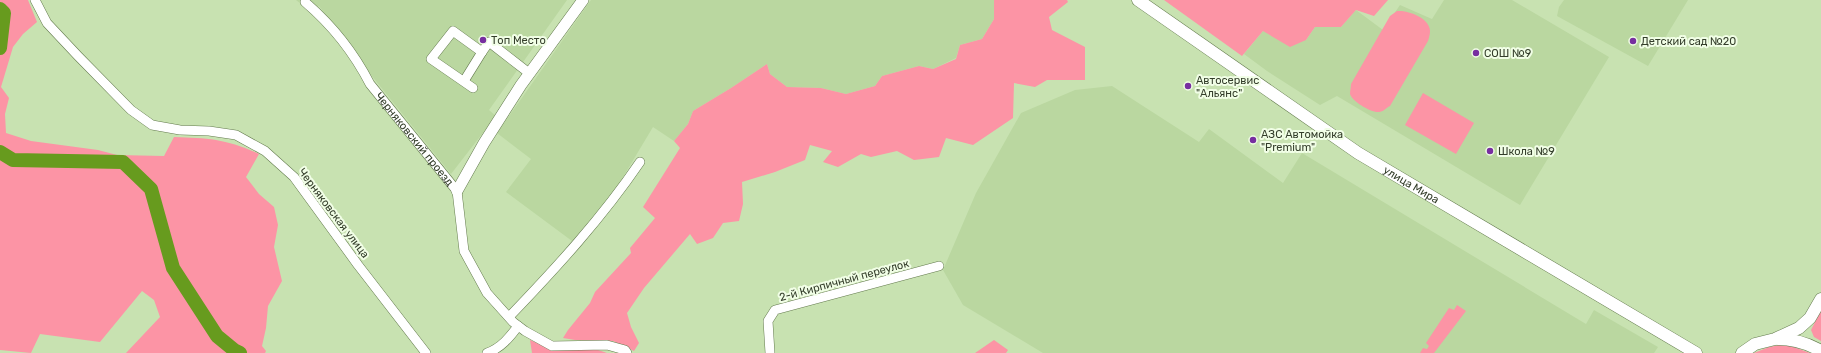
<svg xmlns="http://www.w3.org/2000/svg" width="1821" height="353" viewBox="0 0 1821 353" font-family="Rubik,sans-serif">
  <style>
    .built { fill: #bad7a0 }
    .green { fill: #fc94a5 }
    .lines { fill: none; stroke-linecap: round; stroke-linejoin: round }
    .river { stroke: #679b1e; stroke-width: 14 }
    .minor-casing { stroke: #647b4e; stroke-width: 10 }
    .tertiary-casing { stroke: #647b4e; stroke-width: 12 }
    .secondary-casing { stroke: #647b4e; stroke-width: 13 }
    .minor { stroke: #fff; stroke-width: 9 }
    .tertiary { stroke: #fff; stroke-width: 11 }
    .secondary { stroke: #fff; stroke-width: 12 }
    .poi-dot { fill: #772ea0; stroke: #f1fee6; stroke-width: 1.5 }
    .labels { text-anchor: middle; stroke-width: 4; stroke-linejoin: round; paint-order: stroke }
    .poi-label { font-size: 11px; fill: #333d2a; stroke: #f1fee6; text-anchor: start }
    .street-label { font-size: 11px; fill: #333d2a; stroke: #f1fee6 }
  </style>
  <rect width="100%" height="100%" fill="#c8e2b1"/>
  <g class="built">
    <polygon points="296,0 567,0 489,110 496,116 451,174 371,75 319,6 310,11"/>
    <polygon points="591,0 994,0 994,19 982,39 960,45 956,58 933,69 919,66 882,76 875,86 846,94 821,88 787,87 770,74 767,64 731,88 693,111 688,124 674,141 653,127 614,192 572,241 506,192 531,159 497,133"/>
    <polygon points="1444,0 1512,0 1609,57 1520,205 1337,96 1320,105 1267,71 1244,54 1263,31 1306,40 1315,27 1341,27 1356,10 1383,30 1400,5 1432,19"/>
    <polygon points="1564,0 1688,0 1648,66 1557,16 1559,7"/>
    <polygon points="1112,86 1199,142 1209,129 1283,183 1302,153 1586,324 1594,310 1658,347 1654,353 1043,353 963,305 943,270 976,193 1021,113 1075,90"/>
  </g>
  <g class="green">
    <path d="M0,0H28L37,22L23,34L13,47L1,87L9,98L5,114L6,133L31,141L98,150L117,155L164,156L174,137C208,138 227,139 259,154L246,177L259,194L274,207L278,225L274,247L282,281L268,306L266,328L262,346L266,351L265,353H126L160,317L154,300L142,291L100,342L40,334L31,353L0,350Z"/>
    <polygon points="994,0 1067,0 1068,2 1049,17 1052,30 1085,47 1085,80 1047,80 1035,87 1014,83 1013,118 973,145 946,138 939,157 914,160 897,151 871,157 861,154 838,167 823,162 832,151 810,145 805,160 775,172 742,182 743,204 739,221 723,223 713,238 697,244 690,234 644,288 627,313 631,327 639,343 634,351 613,341 575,340 563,338 568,330 590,303 595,292 631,253 630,248 655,218 643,207 680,148 674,141 688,124 693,111 731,88 767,64 770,74 787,87 821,88 846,94 875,86 882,76 919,66 933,69 956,59 960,45 982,39 994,19"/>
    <polygon points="1164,0 1388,0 1374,16 1356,10 1341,27 1315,27 1306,40 1290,47 1263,31 1242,56"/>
    <path d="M1397,11C1408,10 1430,18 1430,31C1430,34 1429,38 1428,41L1390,106C1386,108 1383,112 1379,112C1371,113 1352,101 1350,94C1350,91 1351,87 1351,84L1390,16Z"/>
    <polygon points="1423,93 1474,123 1456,154 1405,125"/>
    <polygon points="1457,305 1466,311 1434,353 1420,353 1423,348 1427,349 1429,346 1426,343 1449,308 1454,310"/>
    <polygon points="1821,310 1821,341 1814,337 1811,330"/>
    <polygon points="530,340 552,349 598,350 607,353 532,353"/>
    <polygon points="994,340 1008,350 1006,353 975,353"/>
    <polygon points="1780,345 1791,346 1810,353 1754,353 1769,347"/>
  </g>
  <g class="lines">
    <g class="river">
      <polyline points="0,9 4,13 0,48"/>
      <polyline points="0,152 13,160 123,162 151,189 173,268 217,336 234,350 240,353"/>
    </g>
    <g class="minor-casing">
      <g id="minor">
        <polyline points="35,0 47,23 78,56 131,110 152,125 180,130 209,131 236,135 265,151 294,177 358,265 426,353"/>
        <path id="s1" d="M305,2C332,25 354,53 370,84L457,191L464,251L487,293L513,322L525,331L552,346L607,345L625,350L627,353"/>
        <polyline points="464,81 482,52"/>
        <polyline points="473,88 431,59 453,31 482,52 489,42 529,73"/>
        <path d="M509,317C556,268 602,218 640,162"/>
        <path d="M487,353C501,348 510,337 518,326"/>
        <polyline points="770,353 768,321 775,310 939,266"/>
      </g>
    </g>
    <g class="tertiary-casing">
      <polyline id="tertiary" points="457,191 484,143 521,85 583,0"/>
    </g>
    <g class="secondary-casing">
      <g id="secondary">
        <path id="s2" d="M1138,0L1358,153L1696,353"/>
        <path d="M1778,339C1794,339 1807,343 1821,351"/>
        <polyline points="1742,353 1755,344 1775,339 1799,328 1810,318 1821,299"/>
      </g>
    </g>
    <use href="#minor" class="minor"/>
    <use href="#tertiary" class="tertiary"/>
    <use href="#secondary" class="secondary"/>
  </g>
  <g class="poi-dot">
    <circle cx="483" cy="40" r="4"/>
    <circle cx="1633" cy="41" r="4"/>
    <circle cx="1476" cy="53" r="4"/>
    <circle cx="1188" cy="86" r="4"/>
    <circle cx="1253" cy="140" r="4"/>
    <circle cx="1490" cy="151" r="4"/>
  </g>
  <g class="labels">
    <g class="poi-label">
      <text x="491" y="44">Топ Место</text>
      <text x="1641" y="45">Детский сад №20</text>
      <text x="1484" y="57">СОШ №9</text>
      <text x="1196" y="84">Автосервис<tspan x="1196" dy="13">"Альянс"</tspan></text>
      <text x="1261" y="138">АЗС Автомойка<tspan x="1261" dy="13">"Premium"</tspan></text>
      <text x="1498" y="155">Школа №9</text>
    </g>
    <g class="street-label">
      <text dy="4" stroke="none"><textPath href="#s1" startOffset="176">Черняковский проезд</textPath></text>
      <text dy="4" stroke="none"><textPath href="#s2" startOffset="330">улица Мира</textPath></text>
      <text transform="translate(334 213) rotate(53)" y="4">Черняковская улица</text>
      <text transform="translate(844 280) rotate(-15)" y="4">2-й Кирпичный переулок</text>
    </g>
  </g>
</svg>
